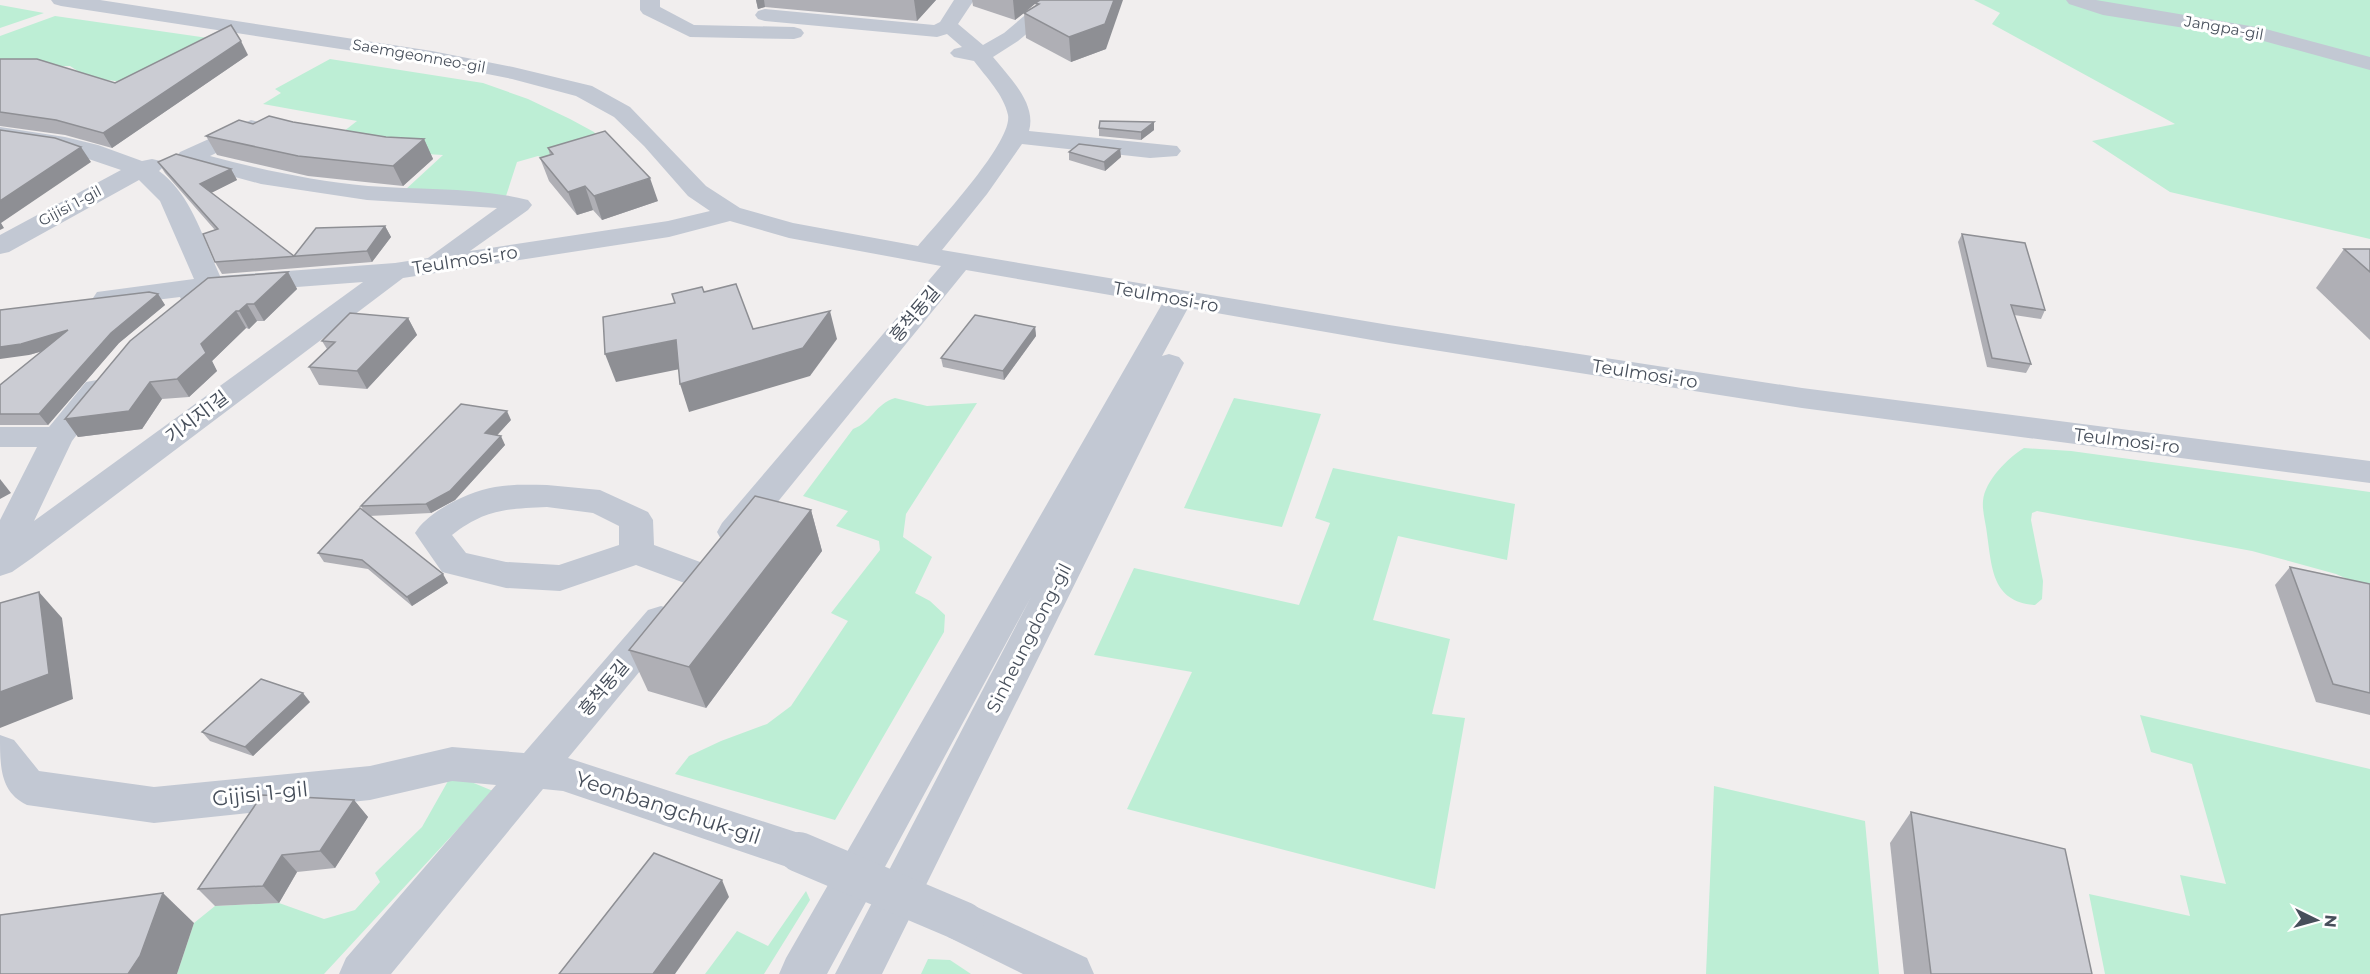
<svg xmlns="http://www.w3.org/2000/svg" width="2370" height="974" viewBox="0 0 2370 974" font-family="Montserrat,'Noto Sans KR',sans-serif">
  <style>
    .green { fill: #bdeed5 }
    .lines { fill: none; stroke-linecap: round; stroke-linejoin: round }
    .minor { fill: #c2c8d3; fill-rule: evenodd }
    .minor-bridge { stroke: #c2c8d3; stroke-width: 40 }
    .wall { fill: #afafb5; fill-rule: evenodd }
    .shaded-wall { fill: #8e8f94 }
    .building { fill: #cbccd3; stroke: #8e8f94; stroke-width: 1.5 }
    .labels { text-anchor: middle; stroke-width: 6; stroke-linejoin: round; paint-order: stroke }
    .far-street-label { font-size: 15px; fill: #474f5b; stroke: #fff }
    .street-label { font-size: 18px; fill: #474f5b; stroke: #fff }
    .near-street-label { font-size: 21px; fill: #474f5b; stroke: #fff }
  </style>
  <rect width="100%" height="100%" fill="#f1eeee"/>
  <g class="green">
    <polygon points="1974,0 2370,0 2370,239 2170,192 2092,141 2175,124 1992,24 2000,13"/>
    <polygon points="0,5 44,13 0,28"/>
    <polygon points="55,16 215,39 122,82 87,77 70,66 0,68 0,36"/>
    <polygon points="330,59 483,83 528,99 570,119 594,132 602,144 552,162 538,156 517,162 506,196 405,190 443,155 373,151 330,142 357,121 263,104 281,93 275,89"/>
    <path d="M895,398L927,406L977,403L906,514L903,537L932,557L915,593L930,601L945,615L944,632L835,820L675,774L689,756L721,741L767,724L791,706L848,621L831,613L880,550L879,541L836,526L848,511L803,496L853,429C872,422 875,404 895,398Z"/>
    <polygon points="1234,398 1321,414 1282,527 1184,508"/>
    <path d="M2024,448L2071,451L2370,492V589L2336,574L2252,551L2037,511L2032,513L2031,520L2043,581L2042,599L2035,605C1992,602 1992,568 1987,534C1986,524 1982,511 1983,501C1985,480 2008,458 2024,448Z"/>
    <polygon points="1333,468 1515,504 1507,560 1398,536 1373,620 1450,639 1432,714 1465,718 1435,889 1127,809 1192,672 1094,655 1134,568 1299,605 1330,523 1315,518"/>
    <polygon points="2140,715 2370,769 2370,974 2105,974 2089,894 2190,916 2180,875 2226,884 2192,764 2151,752"/>
    <polygon points="452,774 493,791 324,974 177,974 194,923 215,906 279,903 324,919 355,910 380,882 375,873 422,827"/>
    <polygon points="1714,786 1865,821 1879,974 1706,974"/>
    <polygon points="806,891 810,900 764,974 705,974 737,931 768,946"/>
    <polygon points="928,959 950,960 971,974 921,974"/>
  </g>
  <g class="lines">
    <g class="minor">
      <path d="M51,0H100L432,51L513,67L592,86L630,107L706,186L740,208L793,223L918,246C937,223 1013,142 1008,115C1004,95 986,77 974,61L954,57L950,53L954,49L962,47L947,34L937,37L765,21L758,19L755,15L758,11L765,9L934,25L940,22L954,0H974L958,24L983,45L1004,33L1043,0H1063L1059,7L1018,41L993,57C1009,77 1037,103 1029,131L1177,146L1181,151L1177,156L1150,158L1022,144L987,194L942,250L1389,325L1802,388L2370,461V483L1802,408L1389,343L1188,308L1162,356L1169,354L1179,357L1184,363L882,974H835L1031,597L827,974H779L786,958L1162,304L966,270L746,541L734,544L722,541L717,532L722,523L941,266L789,238L730,221L669,237L403,278L32,558L12,572L0,576V520L37,447H0V427H49L86,382L97,380L108,382L112,389L72,441L34,521L363,282L217,293C205,302 198,308 183,304L180,297L107,306L97,304L93,298L97,292L194,279L160,201L139,180L9,252L0,254V235L121,170L65,151L0,141V127L65,137L98,145L142,161L152,159L161,161L164,166L159,171C192,195 204,241 220,276L395,263L428,258L497,208L367,200L261,184L180,162L176,157L180,152L251,120L259,122L263,127L259,132L210,156C262,170 314,181 368,186C421,190 476,187 528,200L532,205L528,210L470,251L668,221L710,211L688,196L644,146L614,117L576,96L512,79L432,63L61,6L54,4Z"/>
      <polygon points="640,0 660,0 660,7 694,25 794,27 801,29 804,33 801,37 794,39 690,37 643,14 640,10"/>
      <polygon points="2066,0 2096,0 2262,28 2370,57 2370,70 2260,40 2103,15 2069,4"/>
      <path d="M547,485L600,490L648,512L653,520L654,545L711,566L716,575L711,584L698,588L636,565L560,591L506,588L442,572L415,533C428,511 470,491 495,487C512,484 530,485 547,485ZM547,507L593,513L619,526V545L559,565L506,562L466,553L452,535C486,509 506,509 547,507Z"/>
      <path d="M661,606L674,610L679,620L674,630L568,758L814,838L821,852L814,866L799,871L563,791L543,789L391,974H339L346,958L496,785L452,781L370,800L154,823L27,805C0,792 0,767 0,735L14,740L39,771L154,787L370,766L452,747L524,753L648,610Z"/>
      <polygon points="964,901 1087,958 1094,974 1023,974 948,937 942,922 948,907"/>
    </g>
    <polyline class="minor-bridge" points="799,852 964,922"/>
  </g>
  <g class="wall">
    <polygon points="756,0 936,0 917,21 765,7 758,9"/>
    <path d="M972,0H1040L1106,49L1071,62L1026,38L1024,13L1015,20L973,6ZM1035,3L1036,6L1026,12Z"/>
    <polygon points="248,55 112,148 65,135 0,126 0,59 115,83"/>
    <polygon points="293,122 386,137 424,139 433,159 403,186 308,176 217,155 206,136 253,124"/>
    <polygon points="1099,128 1154,130 1141,140 1099,136"/>
    <polygon points="548,148 658,201 602,220 593,210 577,215 549,181 540,158 550,155"/>
    <polygon points="1120,149 1121,157 1105,171 1069,160 1069,152"/>
    <polygon points="158,162 231,169 237,180 211,193 294,256 385,226 391,237 372,262 222,274 215,262 215,230 165,173"/>
    <polygon points="1962,234 2045,310 2041,319 2014,315 2031,364 2026,373 1987,367 1958,242"/>
    <polygon points="2344,249 2370,249 2370,340 2316,288"/>
    <polygon points="288,272 297,289 264,321 257,321 249,329 246,328 212,361 217,371 189,397 162,399 142,429 78,437 65,419"/>
    <polygon points="158,294 165,305 119,343 48,425 0,425 0,385 43,351 29,355"/>
    <polygon points="408,318 417,335 367,389 319,385 309,367 327,349 322,341"/>
    <polygon points="1035,327 1036,336 1004,380 943,367 941,358"/>
    <polygon points="511,420 497,435 505,445 455,500 431,513 369,516 448,583 412,606 368,569 324,562 318,553 364,512 361,506"/>
    <polygon points="811,510 822,551 706,708 648,691 629,650"/>
    <polygon points="2290,567 2370,584 2370,715 2316,702 2275,585"/>
    <polygon points="310,702 253,756 210,741 202,732"/>
    <polygon points="354,800 368,817 335,868 297,872 279,903 215,906 198,889"/>
    <polygon points="1911,812 2092,974 1904,974 1890,843"/>
  </g>
  <g class="shaded-wall">
    <polygon points="756,0 764,0 765,7 758,9"/>
    <polygon points="914,0 936,0 917,21"/>
    <polygon points="1013,0 1040,0 1015,20"/>
    <polygon points="1114,0 1123,0 1106,49 1071,62 1069,37"/>
    <polygon points="241,41 248,55 112,148 103,133"/>
    <polygon points="1154,122 1154,130 1141,140 1141,132"/>
    <polygon points="424,139 433,159 403,186 393,166"/>
    <polygon points="81,147 91,162 1,223 4,228 0,230 0,201"/>
    <polygon points="1120,149 1121,157 1105,171 1104,162"/>
    <polygon points="231,169 237,180 207,195 200,184"/>
    <polygon points="650,178 658,201 602,220 594,196"/>
    <polygon points="585,186 593,210 577,215 568,192"/>
    <polygon points="385,226 391,237 372,262 367,251"/>
    <polygon points="288,272 297,289 264,321 254,304"/>
    <polygon points="158,294 165,305 119,343 48,425 39,414 111,333"/>
    <polygon points="247,304 257,321 249,329 239,311"/>
    <polygon points="236,311 246,328 212,361 217,371 189,397 177,379 201,344"/>
    <polygon points="830,311 837,339 810,376 689,412 680,384"/>
    <polygon points="408,318 417,335 367,389 357,371"/>
    <polygon points="1035,327 1036,336 1004,380 1003,371"/>
    <polygon points="68,330 76,341 29,355 0,359 0,347"/>
    <polygon points="676,340 685,368 616,382 605,354"/>
    <polygon points="150,382 162,399 142,429 78,437 65,419"/>
    <polygon points="507,411 511,420 490,443 485,433"/>
    <polygon points="501,436 505,445 455,500 431,513 426,504"/>
    <polygon points="0,479 11,493 0,499"/>
    <polygon points="811,510 822,551 706,708 689,667"/>
    <polygon points="443,574 448,583 412,606 407,597"/>
    <polygon points="39,592 62,618 73,699 0,728 0,692"/>
    <polygon points="303,693 310,702 253,756 245,747"/>
    <polygon points="354,800 368,817 335,868 320,851"/>
    <polygon points="282,855 297,872 279,903 263,886"/>
    <polygon points="722,880 729,897 675,974 653,974"/>
    <polygon points="163,893 194,923 177,974 128,974"/>
  </g>
  <g class="building">
    <polygon points="1040,0 1114,0 1105,24 1069,37 1024,13 1039,4 1035,3"/>
    <polygon points="231,25 241,41 103,133 56,120 0,112 0,59 37,59 115,83"/>
    <polygon points="269,116 293,122 386,137 424,139 393,166 298,156 206,136 239,120 253,124"/>
    <polygon points="1100,121 1154,122 1141,132 1099,128"/>
    <polygon points="0,130 55,138 81,147 0,201"/>
    <polygon points="605,131 650,178 594,196 585,186 568,192 540,158 553,154 548,148"/>
    <polygon points="1079,144 1120,149 1104,162 1069,152"/>
    <polygon points="176,154 231,169 200,184 294,256 316,228 385,226 367,251 215,262 203,234 218,229 158,162"/>
    <polygon points="1962,234 2025,243 2045,310 2011,305 2031,364 1992,358"/>
    <polygon points="2344,249 2370,249 2370,272"/>
    <polygon points="288,272 254,304 247,304 239,311 236,311 201,344 206,353 177,379 150,382 129,411 65,419 130,341 208,278"/>
    <polygon points="736,284 753,329 830,311 803,348 680,384 676,340 605,354 603,317 675,303 672,294 702,287 704,292"/>
    <polygon points="149,292 158,294 111,333 39,414 0,414 0,385 68,330 21,344 0,347 0,310"/>
    <polygon points="350,313 408,318 357,371 309,367 335,342 322,341"/>
    <polygon points="975,315 1035,327 1003,371 941,358"/>
    <polygon points="461,404 507,411 485,433 501,436 450,491 426,504 361,506"/>
    <polygon points="755,496 811,510 689,667 629,650"/>
    <polygon points="360,508 443,574 407,597 362,560 318,553"/>
    <polygon points="2290,567 2370,584 2370,693 2333,684"/>
    <polygon points="39,592 49,674 0,692 0,603"/>
    <polygon points="261,679 303,693 245,747 202,732"/>
    <polygon points="262,795 354,800 320,851 282,855 263,886 198,889"/>
    <polygon points="1911,812 2065,849 2092,974 1931,974"/>
    <polygon points="654,853 722,880 653,974 559,974"/>
    <polygon points="163,893 140,956 128,974 0,974 0,915"/>
  </g>
  <g class="labels">
    <g class="far-street-label">
      <text transform="translate(2224 28) rotate(10)" y="5">Jangpa-gil</text>
      <text transform="translate(419 56) rotate(10)" y="5">Saemgeonneo-gil</text>
      <text transform="translate(70 206) rotate(-28)" y="5">Gijisi 1-gil</text>
    </g>
    <g class="street-label">
      <text transform="translate(465 260) rotate(-9)" y="6">Teulmosi-ro</text>
      <text transform="translate(1166 297) rotate(10)" y="6">Teulmosi-ro</text>
      <text transform="translate(915 314) rotate(-50)" y="6">흥척동길</text>
      <text transform="translate(1645 374) rotate(9)" y="6">Teulmosi-ro</text>
      <text transform="translate(197 417) rotate(-37)" y="6">기시지1길</text>
      <text transform="translate(2127 441) rotate(7)" y="6">Teulmosi-ro</text>
      <text transform="translate(1029 638) rotate(-63)" y="6">Sinheungdong-gil</text>
      <text transform="translate(604 688) rotate(-50)" y="6">흥척동길</text>
    </g>
    <g class="near-street-label">
      <text transform="translate(260 794) rotate(-6)" y="7">Gijisi 1-gil</text>
      <text transform="translate(668 808) rotate(18)" y="7">Yeonbangchuk-gil</text>
    </g>
  </g>
  <g transform="translate(2316 920) rotate(95)" stroke="#ffffff" stroke-width="4.5" paint-order="stroke">
  <path d="M0-4.5L10 22L0 15L-10 22Z" fill="#474f5b"/>
  <text y="-9" font-size="16" font-weight="bold" text-anchor="middle" fill="#474f5b">N</text>
  </g>
</svg>
